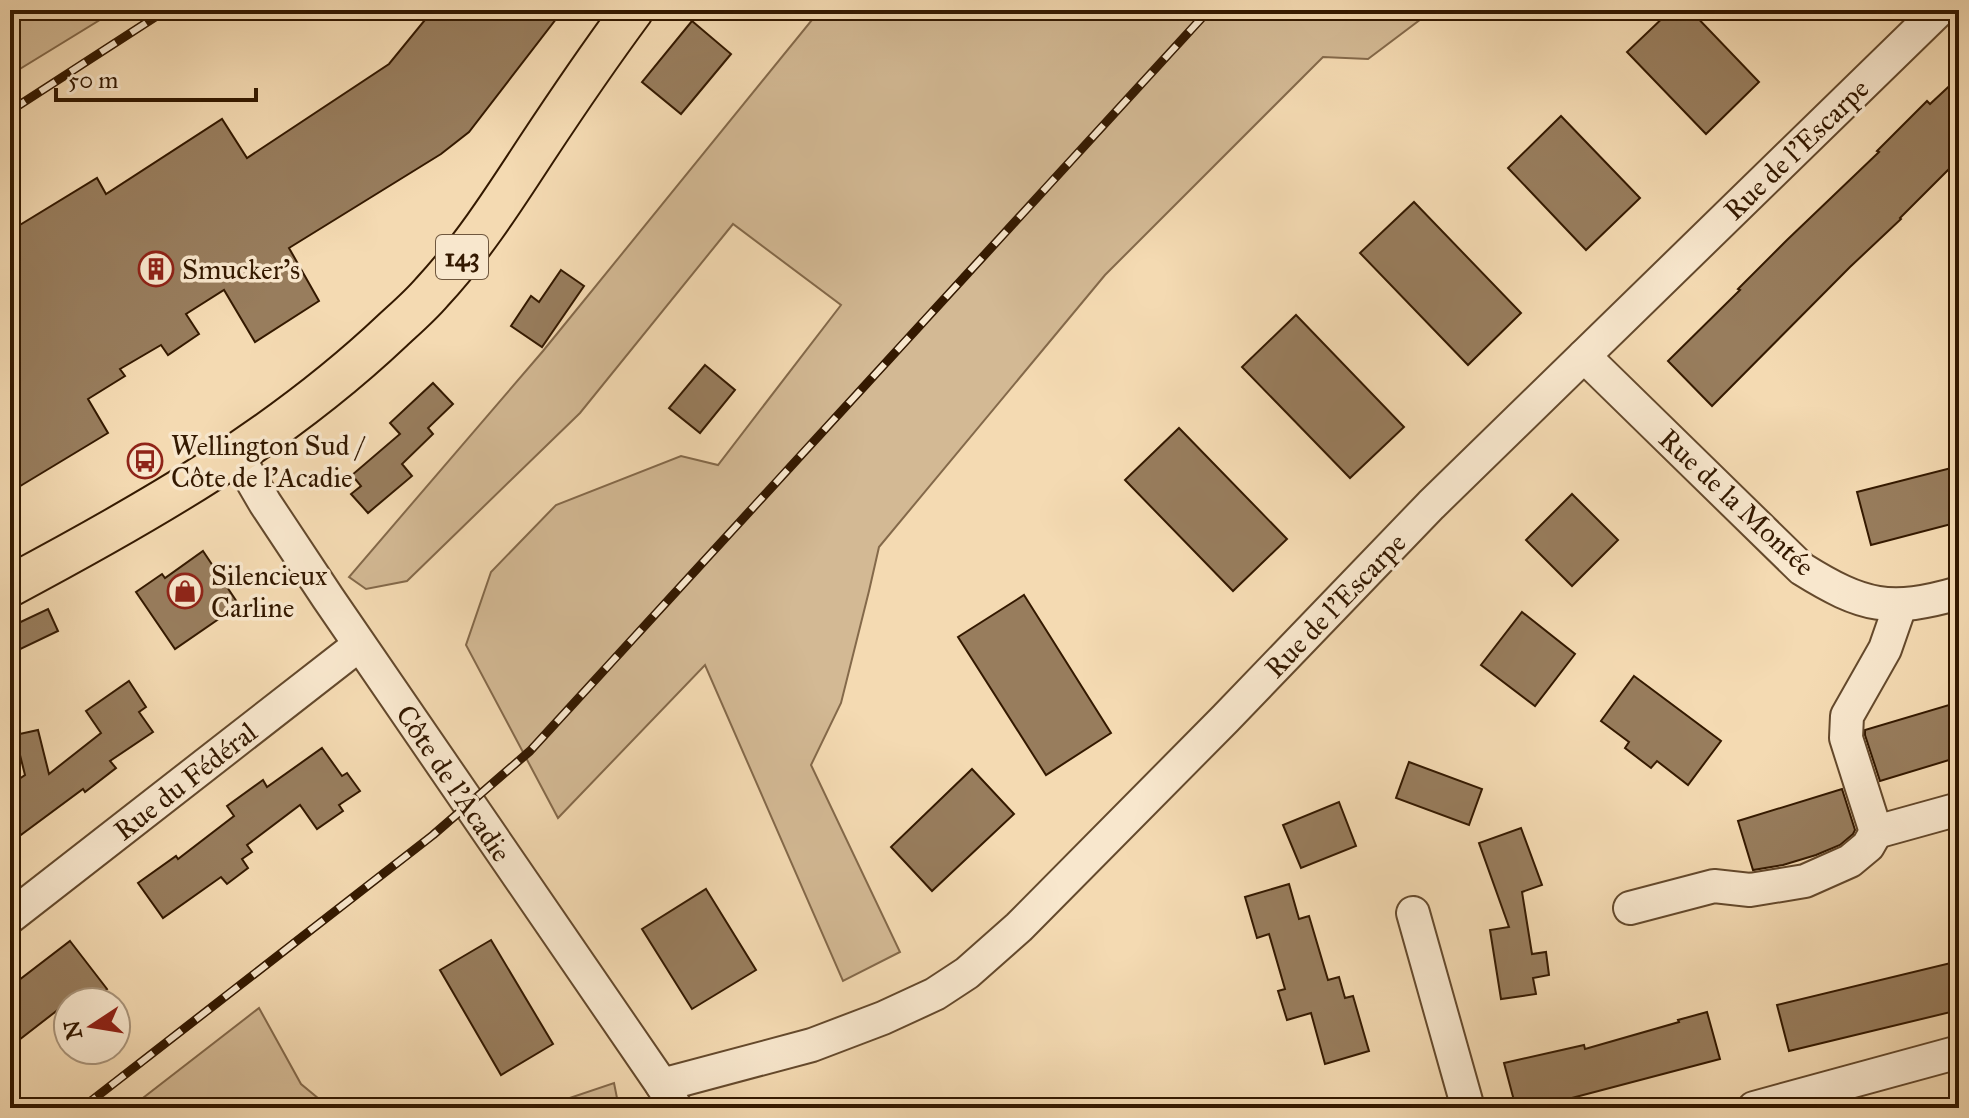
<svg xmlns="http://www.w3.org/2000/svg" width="1969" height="1118" viewBox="0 0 1969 1118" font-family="'IM FELL Great Primer',serif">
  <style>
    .green { fill: #d3b994; stroke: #84694a; stroke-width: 2 }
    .building { fill: #987d5d; stroke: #341900; stroke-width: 2 }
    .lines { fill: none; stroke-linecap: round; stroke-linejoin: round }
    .minor-casing { stroke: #64492c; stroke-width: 36 }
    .major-casing { stroke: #341900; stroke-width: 44 }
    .minor { stroke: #f8e7cd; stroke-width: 32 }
    .major { stroke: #f4dab2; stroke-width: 40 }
    .rail-casing { stroke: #341900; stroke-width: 9 }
    .rail { stroke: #f8e7cd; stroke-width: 6; stroke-dasharray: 18; stroke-linecap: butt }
    .labels { text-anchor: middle; stroke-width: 7; stroke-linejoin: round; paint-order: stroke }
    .shield { fill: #f8e7cd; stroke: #6f573e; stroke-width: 2 }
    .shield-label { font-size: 26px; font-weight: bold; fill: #341900 }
    .street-label { font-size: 28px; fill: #341900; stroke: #f8e7cd }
    .poi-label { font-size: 28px; fill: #341900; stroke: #f8e7cd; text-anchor: start }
  </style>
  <rect width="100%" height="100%" fill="#f4dab2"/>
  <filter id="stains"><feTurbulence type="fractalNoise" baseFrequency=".0025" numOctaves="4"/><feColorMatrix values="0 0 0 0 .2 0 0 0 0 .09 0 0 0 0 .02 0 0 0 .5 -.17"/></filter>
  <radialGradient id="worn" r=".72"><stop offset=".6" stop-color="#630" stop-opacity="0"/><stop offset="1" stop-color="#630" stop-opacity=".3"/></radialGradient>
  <g class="green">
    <polygon points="10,10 116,10 10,75"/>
    <polygon points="820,10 1433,10 1368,59 1323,57 1105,275 879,547 869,591 841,703 811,765 900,952 843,981 705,665 558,818 466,645 491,572 556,505 681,456 718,465 841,305 733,224 580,413 407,581 366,589 349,577 543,351"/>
    <polygon points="259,1008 301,1084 330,1108 130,1108"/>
    <polygon points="614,1083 619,1108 540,1108"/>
  </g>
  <g class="building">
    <polygon points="433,10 563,10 469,132 441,154 289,248 319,301 255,342 224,290 186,314 199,334 168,355 161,345 120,369 125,376 88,399 108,433 17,488 10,477 10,231 97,178 106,194 222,119 247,158 389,64"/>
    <polygon points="1671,10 1690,10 1759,82 1706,134 1627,52"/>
    <polygon points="692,21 731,54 681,114 642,82"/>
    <polygon points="1959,77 1959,159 1900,218 1901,219 1850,267 1712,406 1668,361 1740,290 1738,289 1787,240 1879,152 1877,151 1927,101 1930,104"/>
    <polygon points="1561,116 1640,198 1586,250 1508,168"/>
    <polygon points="1414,202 1521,313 1468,365 1360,253"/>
    <polygon points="561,270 584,286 542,347 511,326 531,296 539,302"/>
    <polygon points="1296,315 1404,427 1350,478 1242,367"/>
    <polygon points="705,365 735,390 700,433 669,408"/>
    <polygon points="433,383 453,404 428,428 433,434 402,464 412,476 368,513 351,494 361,486 352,475 400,434 390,423"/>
    <polygon points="1179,428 1287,539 1233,591 1125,480"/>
    <polygon points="1959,466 1959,522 1871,545 1857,492"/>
    <polygon points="1572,494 1618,540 1572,586 1526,540"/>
    <polygon points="203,551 239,605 175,649 136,592 162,574 165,578"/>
    <polygon points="1024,595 1111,733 1046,775 958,637"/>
    <polygon points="48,609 58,631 10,654 10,627"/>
    <polygon points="1522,612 1575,654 1535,706 1481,665"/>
    <polygon points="1634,676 1721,741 1688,785 1657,761 1651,768 1625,748 1629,742 1601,721"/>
    <polygon points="129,681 146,707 139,712 153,732 110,761 116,768 85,792 83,789 10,843 10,785 25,775 15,735 38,730 49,774 101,733 86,711"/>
    <polygon points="1959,702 1959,757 1880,781 1865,735 1865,730"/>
    <polygon points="322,748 342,776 347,773 360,791 339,805 343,811 317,829 300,805 247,845 252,852 242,859 248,868 227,884 221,877 163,918 138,883 176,856 178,859 234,816 227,806 263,780 267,787"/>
    <polygon points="1409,762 1482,789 1469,825 1396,798"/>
    <polygon points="972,769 1014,814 932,891 891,847"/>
    <polygon points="1842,789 1855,830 1853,834 1840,845 1816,855 1783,865 1753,870 1738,821"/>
    <polygon points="1339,802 1356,846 1301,868 1283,825"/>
    <polygon points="1521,828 1542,885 1522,892 1532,954 1546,952 1549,975 1533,978 1536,994 1501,999 1490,930 1509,927 1479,843"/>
    <polygon points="1289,884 1299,919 1309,916 1328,980 1339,977 1345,998 1353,996 1369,1051 1325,1064 1311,1013 1287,1020 1278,991 1285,989 1269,934 1257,938 1245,897"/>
    <polygon points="706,889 756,970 692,1009 642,929"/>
    <polygon points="491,940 553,1044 501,1075 440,970"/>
    <polygon points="70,941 107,989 91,1002 68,1002 10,1047 10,987"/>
    <polygon points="1959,961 1959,1010 1789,1051 1777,1005"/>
    <polygon points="1707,1012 1720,1059 1549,1104 1550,1108 1516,1108 1504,1063 1584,1045 1585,1049 1679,1022 1678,1020"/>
  </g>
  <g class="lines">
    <g class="minor-casing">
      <g id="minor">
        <path d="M1584,356L1802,569C1863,607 1890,613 1959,593"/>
        <polyline points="237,455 265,503 328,598 662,1085 676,1108"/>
        <polyline points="1900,606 1885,649 1847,716 1846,738 1876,832 1959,809"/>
        <polyline points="1630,908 1714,886 1750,890 1805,881 1850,861 1868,846 1876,832"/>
        <polyline points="1413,913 1468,1108"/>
        <polyline points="10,917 359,645"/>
        <polyline points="662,1085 812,1045 883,1018 935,994 967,973 1019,927 1225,719 1431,505 1939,10"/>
        <polyline points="1754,1108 1959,1052"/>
      </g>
    </g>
    <g class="major-casing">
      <path id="major" d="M10,586C147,513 279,438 393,330C406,318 420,306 432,292C472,249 504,199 536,150C567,103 599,56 633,10"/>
    </g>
    <use href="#minor" class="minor"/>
    <use href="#major" class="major"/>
    <g class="rail-casing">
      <g id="rail">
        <polyline points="10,111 166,10"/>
        <polyline points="82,1108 433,835 530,751 1209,10"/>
      </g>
    </g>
    <use href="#rail" class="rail"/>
  </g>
  <defs>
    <g id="building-ring" transform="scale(1.8)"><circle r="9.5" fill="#f8e7cd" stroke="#8f2418" stroke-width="1.5"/><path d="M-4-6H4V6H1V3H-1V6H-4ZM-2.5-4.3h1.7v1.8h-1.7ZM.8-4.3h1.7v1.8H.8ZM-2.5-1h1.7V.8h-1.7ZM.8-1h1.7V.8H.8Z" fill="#8f2418"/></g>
    <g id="bus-ring" transform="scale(1.8)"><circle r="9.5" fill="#f8e7cd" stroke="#8f2418" stroke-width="1.5"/><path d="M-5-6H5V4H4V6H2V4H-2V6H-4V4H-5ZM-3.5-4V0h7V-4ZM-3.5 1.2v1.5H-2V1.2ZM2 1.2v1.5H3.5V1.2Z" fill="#8f2418"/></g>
    <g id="shop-ring" transform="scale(1.8)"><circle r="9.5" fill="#f8e7cd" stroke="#8f2418" stroke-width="1.5"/><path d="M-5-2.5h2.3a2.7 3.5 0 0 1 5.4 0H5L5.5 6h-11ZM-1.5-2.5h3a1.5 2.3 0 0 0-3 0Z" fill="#8f2418"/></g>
  </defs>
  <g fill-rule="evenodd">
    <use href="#building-ring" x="156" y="269"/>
    <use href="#bus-ring" x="145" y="461"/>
    <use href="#shop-ring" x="185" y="591"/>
  </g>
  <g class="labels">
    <rect class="shield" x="436" y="235" width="52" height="44" rx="6"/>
    <g class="shield-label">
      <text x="462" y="266">143</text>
    </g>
    <g class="street-label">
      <text transform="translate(1796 149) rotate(-44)" y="10">Rue de l'Escarpe</text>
      <text transform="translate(1737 502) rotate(43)" y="10">Rue de la Montée</text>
      <text transform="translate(1335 605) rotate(-46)" y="10">Rue de l'Escarpe</text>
      <text transform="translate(185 781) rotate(-38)" y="10">Rue du Fédéral</text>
      <text transform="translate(454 783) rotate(56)" y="10">Côte de l'Acadie</text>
    </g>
    <g class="poi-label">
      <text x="182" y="279">Smucker's</text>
      <text x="171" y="455">Wellington Sud /<tspan x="171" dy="32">Côte de l'Acadie</tspan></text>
      <text x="211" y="585">Silencieux<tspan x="211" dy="32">Carline</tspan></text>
    </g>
  </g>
  <rect width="1969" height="1118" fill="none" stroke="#f4dab2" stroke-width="40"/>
  <rect x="12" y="12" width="1945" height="1094" fill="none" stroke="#341900" stroke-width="4"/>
  <rect x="20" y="20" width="1929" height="1078" fill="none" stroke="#341900" stroke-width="2"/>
  <g transform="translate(92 1026) rotate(258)"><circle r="38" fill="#f8e7cd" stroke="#aa957b" stroke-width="2"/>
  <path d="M0-6L14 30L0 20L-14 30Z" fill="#8f2418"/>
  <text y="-12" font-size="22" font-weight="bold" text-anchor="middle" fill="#341900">N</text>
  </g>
  <path d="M56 88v12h200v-12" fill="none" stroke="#341900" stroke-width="4"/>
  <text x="68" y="88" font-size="24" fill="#341900" stroke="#f8e7cd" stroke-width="6" paint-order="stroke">50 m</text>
  <rect width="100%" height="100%" filter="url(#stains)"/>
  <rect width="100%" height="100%" fill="url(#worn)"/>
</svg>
